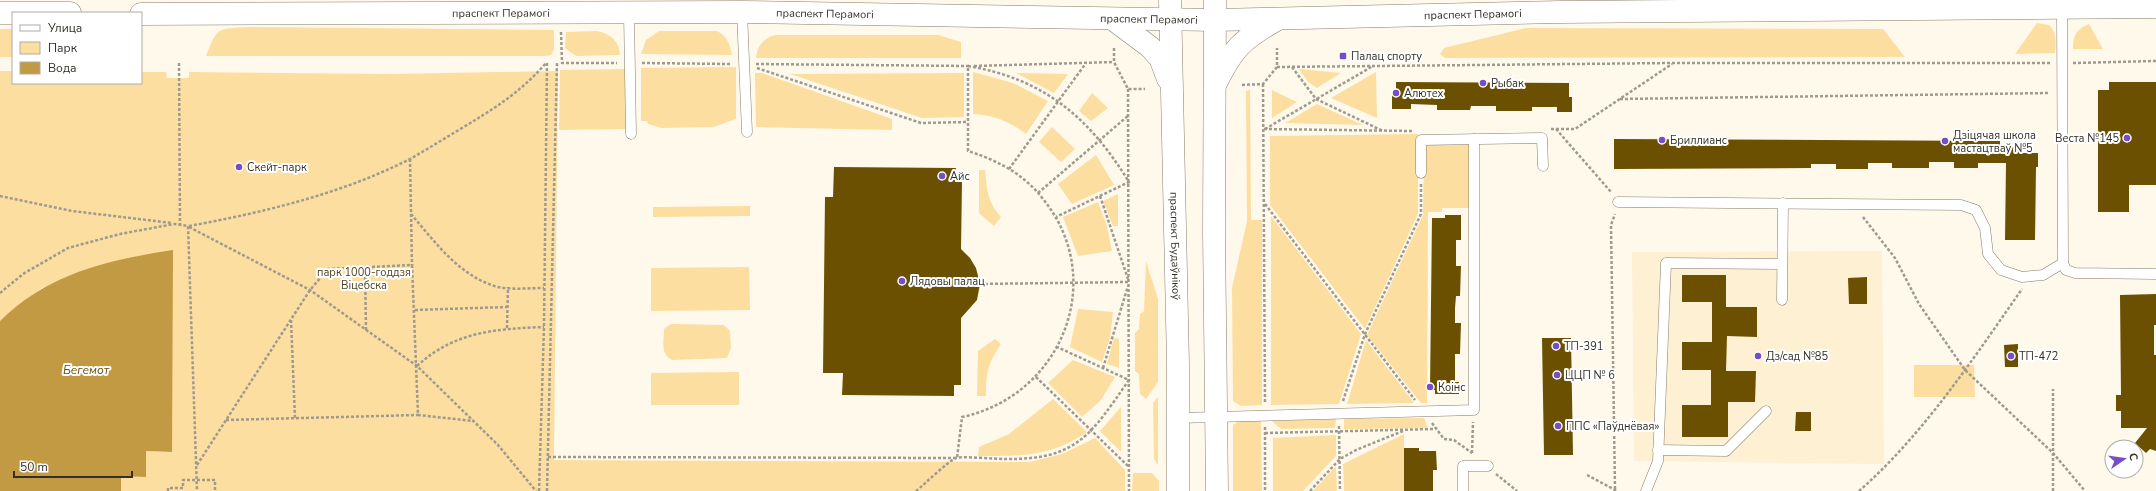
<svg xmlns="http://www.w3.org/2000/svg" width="2156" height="491" viewBox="0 0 2156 491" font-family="'Nunito Sans',sans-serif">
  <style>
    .built { fill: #fdf0d3 }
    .green { fill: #fcdea0 }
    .water { fill: #c19a43 }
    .building { fill: #6c5001 }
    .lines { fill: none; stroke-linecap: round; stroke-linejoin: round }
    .service-casing { stroke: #877d6a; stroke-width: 11 }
    .primary-casing { stroke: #877d6a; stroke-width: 23 }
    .path { stroke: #9f9a8f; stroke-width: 2.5; stroke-dasharray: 3 2; stroke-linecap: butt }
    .service { stroke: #fff; stroke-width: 10 }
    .primary { stroke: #fff; stroke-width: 22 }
    .poi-dot { fill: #754dc6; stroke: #fff; stroke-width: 1.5 }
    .labels { text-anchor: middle; stroke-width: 4; stroke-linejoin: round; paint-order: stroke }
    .street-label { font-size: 11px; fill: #332f27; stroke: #fff }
    .poi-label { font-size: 11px; fill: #332f27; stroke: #fff; text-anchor: start }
    .park-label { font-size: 11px; fill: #53421d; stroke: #fff }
    .water-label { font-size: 12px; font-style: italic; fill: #694e09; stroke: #fff }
  </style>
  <rect width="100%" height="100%" fill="#fff9ec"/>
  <polygon class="built" points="1882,251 1884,464 1634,461 1632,252"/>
  <g class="green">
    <path d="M2037,23L2049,25C2057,33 2056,41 2055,53L2015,54Z"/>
    <path d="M2089,24L2103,49H2073C2073,36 2076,29 2089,24Z"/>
    <path d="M249,27L554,30V49L551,55L545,56H206C218,26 217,29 249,27Z"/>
    <polygon points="1526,28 1883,29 1905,57 1445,58 1440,54 1444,48"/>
    <rect x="0" y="29" width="13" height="28"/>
    <path d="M597,31C611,34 619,41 620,55L576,56L565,48L566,32Z"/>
    <path d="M659,31H717C727,36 730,44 732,55L641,54L646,40Z"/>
    <path d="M775,35H938L961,42V58H756C757,46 764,38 775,35Z"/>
    <polygon points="736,67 736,119 713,127 662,128 648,124 647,121 641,121 641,68"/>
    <polygon points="625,69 626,129 559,130 560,70"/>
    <polygon points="1299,69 1341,73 1317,88 1308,82"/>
    <polygon points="0,71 13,71 13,83 141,83 141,72 166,72 167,78 189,78 189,72 390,74 558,71 554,460 1029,462 1062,454 1095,438 1125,470 1125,491 121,491 121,476 146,451 172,452 43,287 0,321"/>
    <path d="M973,72L1013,83L1048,101L1026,134C1009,121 993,115 973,114Z"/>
    <polygon points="1376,72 1377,118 1331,98"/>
    <polygon points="755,73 762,73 892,119 892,130 756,127"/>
    <polygon points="964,73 964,117 922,118 790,74"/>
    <polygon points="1016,73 1068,74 1054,93"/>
    <polygon points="1250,90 1251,220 1262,220 1262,405 1241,406 1233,401 1232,288 1247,221 1246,91"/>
    <polygon points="1272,90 1297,102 1272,118"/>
    <polygon points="1092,93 1108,108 1091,121 1079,111"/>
    <polygon points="1317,104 1363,125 1285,123"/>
    <polygon points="1052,127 1075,149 1061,162 1039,142"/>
    <polygon points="1418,134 1418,214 1365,329 1270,205 1270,136"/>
    <polygon points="1470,142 1470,208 1442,208 1442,212 1428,212 1427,403 1421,403 1367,335 1423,215 1424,143"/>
    <polygon points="1096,155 1114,185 1072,204 1058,184"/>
    <path d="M979,170H985C987,190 987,201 1001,217L994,226L979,213Z"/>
    <polygon points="1118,194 1118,226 1113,226 1103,201"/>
    <polygon points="1098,202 1107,226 1112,251 1078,256 1063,217"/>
    <polygon points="750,206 750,216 653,217 653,207"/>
    <polygon points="1271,216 1361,334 1339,404 1271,405"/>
    <polygon points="1146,261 1158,299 1158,382 1146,399 1140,394 1139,374 1135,371 1135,333 1139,329 1140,314 1144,311"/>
    <polygon points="749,267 750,310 651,311 651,268"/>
    <polygon points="1078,309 1113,312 1110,338 1102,362 1070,347"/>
    <path d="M671,324L724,325L730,331L731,348L727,358L672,360C660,354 664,341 664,329Z"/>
    <polygon points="1114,338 1119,339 1119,368 1107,364"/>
    <path d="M995,339L1001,344C988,363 986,373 986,396H977L978,351Z"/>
    <polygon points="1366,340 1414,403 1347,404"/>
    <polygon points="1073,360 1115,377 1101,400 1082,417 1048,383"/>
    <polygon points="1914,365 1974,365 1975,397 1914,397"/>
    <polygon points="739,372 739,405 651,405 651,373"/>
    <polygon points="1158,397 1158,465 1154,459 1153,403"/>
    <path d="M1053,399L1087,432C1051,457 1021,456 978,456L979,447L1009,434Z"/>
    <polygon points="1121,407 1121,452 1100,431"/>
    <polygon points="1424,418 1428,428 1344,429 1344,419"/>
    <polygon points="1336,419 1335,428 1281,429 1272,421"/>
    <polygon points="1240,420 1261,420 1262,491 1233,491 1233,425"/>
    <polygon points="1404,434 1404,491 1344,491 1343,464"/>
    <polygon points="1336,435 1336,456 1303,491 1273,491 1273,438"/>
    <polygon points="1336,466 1337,491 1313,491"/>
    <polygon points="1133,473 1152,473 1159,481 1159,491 1132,491"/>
  </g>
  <path class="water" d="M173,250L172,452L146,451V477L121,476V491H0V321C49,273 108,260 173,250Z"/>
  <g class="building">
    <polygon points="1396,82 1569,83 1569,97 1572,97 1572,112 1557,112 1557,107 1532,107 1532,111 1496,111 1496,106 1471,106 1470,110 1437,110 1437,105 1411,104 1411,109 1392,109 1392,96 1396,96"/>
    <polygon points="2109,82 2156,82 2156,185 2129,185 2129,212 2098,212 2098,90 2109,90"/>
    <polygon points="1614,139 2000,141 2000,147 2021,147 2021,153 2038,153 2038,167 2036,167 2035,240 2005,240 2006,163 1978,163 1978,168 1954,168 1954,162 1929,162 1929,168 1892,168 1892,163 1868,163 1868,169 1836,169 1836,164 1811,164 1811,168 1614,169"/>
    <polygon points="834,167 956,168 955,182 962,182 961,249 970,258 976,268 980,284 977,300 961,318 961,385 954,385 954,396 842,395 843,373 823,373 825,197 833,197"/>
    <polygon points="1445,215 1461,215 1461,240 1456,240 1456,266 1461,266 1460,296 1456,296 1455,308 1455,323 1461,323 1460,354 1455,354 1455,382 1459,382 1459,394 1435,394 1435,390 1430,390 1432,218 1445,218"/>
    <polygon points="1682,275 1726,275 1726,307 1757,307 1757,337 1727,336 1726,371 1756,371 1755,402 1728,402 1728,437 1682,437 1682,405 1711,405 1711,370 1682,370 1682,342 1712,342 1712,302 1682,302"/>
    <polygon points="1867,277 1867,304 1849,304 1848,278"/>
    <polygon points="2156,294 2156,325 2154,325 2154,355 2156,355 2156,451 2150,449 2146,453 2135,443 2147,428 2121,428 2121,411 2116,411 2116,395 2121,395 2120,295"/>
    <polygon points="1542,338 1571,338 1573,455 1544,455"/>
    <polygon points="2018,344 2018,367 2005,367 2004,345"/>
    <polygon points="1796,412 1811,412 1811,431 1795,431"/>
    <polygon points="1404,448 1419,448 1419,451 1436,451 1437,470 1433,470 1433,491 1404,491"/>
  </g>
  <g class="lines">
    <g class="service-casing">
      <g id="service">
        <polyline points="2062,8 2063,263 2066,270 2075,273 2156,274"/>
        <polyline points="742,12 747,132"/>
        <polyline points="629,14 631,134"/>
        <polyline points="1421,173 1421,140 1542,138 1543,166"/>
        <polyline points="1618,202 1961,205 1976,210 1985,228 1988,254 2001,270 2022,277 2043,275 2063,263"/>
        <polyline points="1782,300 1783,203"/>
        <polyline points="1178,418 1474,410 1474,139"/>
        <polyline points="1658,450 1726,451 1766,411"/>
        <polyline points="1463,491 1463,466 1488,466"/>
        <polyline points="1646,491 1658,461 1666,263 1782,264"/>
      </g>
    </g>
    <g class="primary-casing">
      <g id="primary">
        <path id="s1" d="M1170,0L1178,364V491"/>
        <polyline points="1215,0 1214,233 1217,491"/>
        <polyline points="0,13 70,13"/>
        <path id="s2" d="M141,14L742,12L1215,20L1561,12L2156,7"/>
        <polyline points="1114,20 1150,47 1160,58 1168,79"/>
        <path d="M1216,83C1234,47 1242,40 1276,20"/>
      </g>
    </g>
    <g class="path">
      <polyline points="561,32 562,63 617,63"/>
      <polyline points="1114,48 1114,62 1128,89 1145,89"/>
      <polyline points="179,63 180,225"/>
      <polyline points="642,63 731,64"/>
      <polyline points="2073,63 2156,61"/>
      <polyline points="756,64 969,66"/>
      <polyline points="974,66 1114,62"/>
      <polyline points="1277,67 1673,63 2050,63"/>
      <polyline points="1292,67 1316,99 1383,131"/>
      <polyline points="757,68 921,123 968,122"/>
      <polyline points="1263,84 1265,404"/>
      <polyline points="1242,85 1263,84 1277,67 1277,48"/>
      <polyline points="1128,89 1129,491"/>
      <polyline points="1620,99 2050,93"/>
      <polyline points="1264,129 1412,131"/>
      <polyline points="1265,129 1373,66"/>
      <polyline points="1551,129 1575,129 1672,64"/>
      <polyline points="1556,129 1611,192"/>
      <polyline points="410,159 412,265"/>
      <polyline points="1009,169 1086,63"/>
      <polyline points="1038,193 1129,115"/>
      <polyline points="0,196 72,211 172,223"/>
      <polyline points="1100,196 1128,279"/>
      <polyline points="1265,204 1415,400"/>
      <path d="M411,214C435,242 460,277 498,287C512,290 530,288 544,288"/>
      <polyline points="1863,217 1895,258 1919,304 1965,370 2053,453 2085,491"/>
      <path d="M189,226C265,212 341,194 410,159C426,150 442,140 457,131C492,110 519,94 546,63"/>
      <polyline points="189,227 310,290 417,366 498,445 536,491"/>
      <polyline points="365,267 366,330"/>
      <polyline points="980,284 1129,282"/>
      <polyline points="0,293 23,274 68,248 120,234 174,224 188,226 197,491"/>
      <polyline points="415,310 507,307"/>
      <polyline points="291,320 295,418"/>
      <polyline points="507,328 508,287"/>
      <path d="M417,366C455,331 496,329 544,327"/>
      <polyline points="1103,368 1128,286"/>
      <polyline points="1036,377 1129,467"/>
      <polyline points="1343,401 1365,334 1421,214 1421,184"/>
      <polyline points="226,420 418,415"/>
      <polyline points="1432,423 1444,439 1454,440 1472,453"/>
      <polyline points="1339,426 1340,491"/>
      <polyline points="1265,427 1265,491"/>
      <polyline points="1265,433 1435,429"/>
      <polyline points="1472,453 1473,422"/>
      <path d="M548,457L957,458L962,417C1061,396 1109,280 1043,199C1024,174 997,160 968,151V66C1044,79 1089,117 1129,182L1056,217"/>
      <polyline points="197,465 310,290 328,269 412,265 418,415 473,421"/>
      <polyline points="1496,474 1517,491"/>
      <polyline points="1587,475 1617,491"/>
      <polyline points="1615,489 1611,225 1615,214"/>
      <polyline points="168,491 168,488 183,488 183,480 215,480 215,491"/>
      <polyline points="539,491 544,327 547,63"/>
      <polyline points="547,491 557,63"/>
      <path d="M916,491C925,484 947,462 956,458C963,456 995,459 1005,459C1078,460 1091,434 1129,380L1057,347"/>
      <polyline points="1310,491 1340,459 1356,450 1403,431"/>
      <path d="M1859,491C1923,435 1973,359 2022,289"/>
      <polyline points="2053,491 2053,389"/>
    </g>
    <use href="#service" class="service"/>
    <use href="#primary" class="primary"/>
  </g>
  <g class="poi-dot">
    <rect x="1339" y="52" width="8" height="8" rx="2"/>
    <circle cx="1483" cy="83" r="4"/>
    <circle cx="1396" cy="93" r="4"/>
    <circle cx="2127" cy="138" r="4"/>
    <circle cx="1662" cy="140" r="4"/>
    <circle cx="1945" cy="141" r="4"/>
    <circle cx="239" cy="167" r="4"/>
    <circle cx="942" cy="176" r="4"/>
    <circle cx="902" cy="281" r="4"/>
    <circle cx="1556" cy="346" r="4"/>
    <circle cx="1758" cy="356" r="4"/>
    <circle cx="2011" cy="356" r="4"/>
    <circle cx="1557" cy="375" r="4"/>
    <circle cx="1430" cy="387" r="4"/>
    <circle cx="1558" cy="426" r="4"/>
  </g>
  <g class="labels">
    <g class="street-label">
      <text dy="4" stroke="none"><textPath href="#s2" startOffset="360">праспект Перамогі</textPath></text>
      <text dy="4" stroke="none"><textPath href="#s2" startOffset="684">праспект Перамогі</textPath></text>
      <text dy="4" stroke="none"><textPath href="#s2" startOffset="1332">праспект Перамогі</textPath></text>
      <text dy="4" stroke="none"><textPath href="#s2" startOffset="1008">праспект Перамогі</textPath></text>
      <text dy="4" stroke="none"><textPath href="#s1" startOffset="246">праспект Будаўнікоў</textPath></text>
    </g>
    <g class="poi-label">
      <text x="1351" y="60">Палац спорту</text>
      <text x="1491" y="87">Рыбак</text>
      <text x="1404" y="97">Алютех</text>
      <text x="1953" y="139">Дзіцячая школа<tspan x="1953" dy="13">мастацтваў №5</tspan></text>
      <text x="2119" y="142" text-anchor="end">Веста №145</text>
      <text x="1670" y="144">Бриллианс</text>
      <text x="247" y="171">Скейт-парк</text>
      <text x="950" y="180">Айс</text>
      <text x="910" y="285">Лядовы палац</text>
      <text x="1564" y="350">ТП-391</text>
      <text x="1766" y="360">Дз/сад №85</text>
      <text x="2019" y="360">ТП-472</text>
      <text x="1565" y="379">ЦЦП № 6</text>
      <text x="1438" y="391">Коінс</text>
      <text x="1566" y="430">ППС «Паўднёвая»</text>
    </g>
    <g class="park-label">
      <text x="364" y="276">парк 1000-годдзя<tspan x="364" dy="13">Віцебска</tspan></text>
    </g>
    <g class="water-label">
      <text x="86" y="374">Бегемот</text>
    </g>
  </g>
  <rect x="12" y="12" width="130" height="72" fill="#ffffff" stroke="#adaca9"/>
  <rect x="20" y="25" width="20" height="6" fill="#ffffff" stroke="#adaca9"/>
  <text x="48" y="32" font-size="12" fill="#332f27">Улица</text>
  <rect x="20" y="42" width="20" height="12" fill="#fcdea0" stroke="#adaca9"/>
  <text x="48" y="52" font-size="12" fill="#332f27">Парк</text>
  <rect x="20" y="62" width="20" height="12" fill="#c19a43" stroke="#adaca9"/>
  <text x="48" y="72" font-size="12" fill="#332f27">Вода</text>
  <g transform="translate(2124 459) rotate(77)"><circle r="19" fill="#ffffff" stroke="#adaca9"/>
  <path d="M0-3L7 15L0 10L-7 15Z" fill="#754dc6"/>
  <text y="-6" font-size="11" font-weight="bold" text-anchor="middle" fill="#332f27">С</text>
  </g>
  <path d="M14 471v6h118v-6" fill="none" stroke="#332f27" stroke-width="2"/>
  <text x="20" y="471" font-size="12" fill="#332f27" stroke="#ffffff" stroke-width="3" paint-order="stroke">50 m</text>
</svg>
